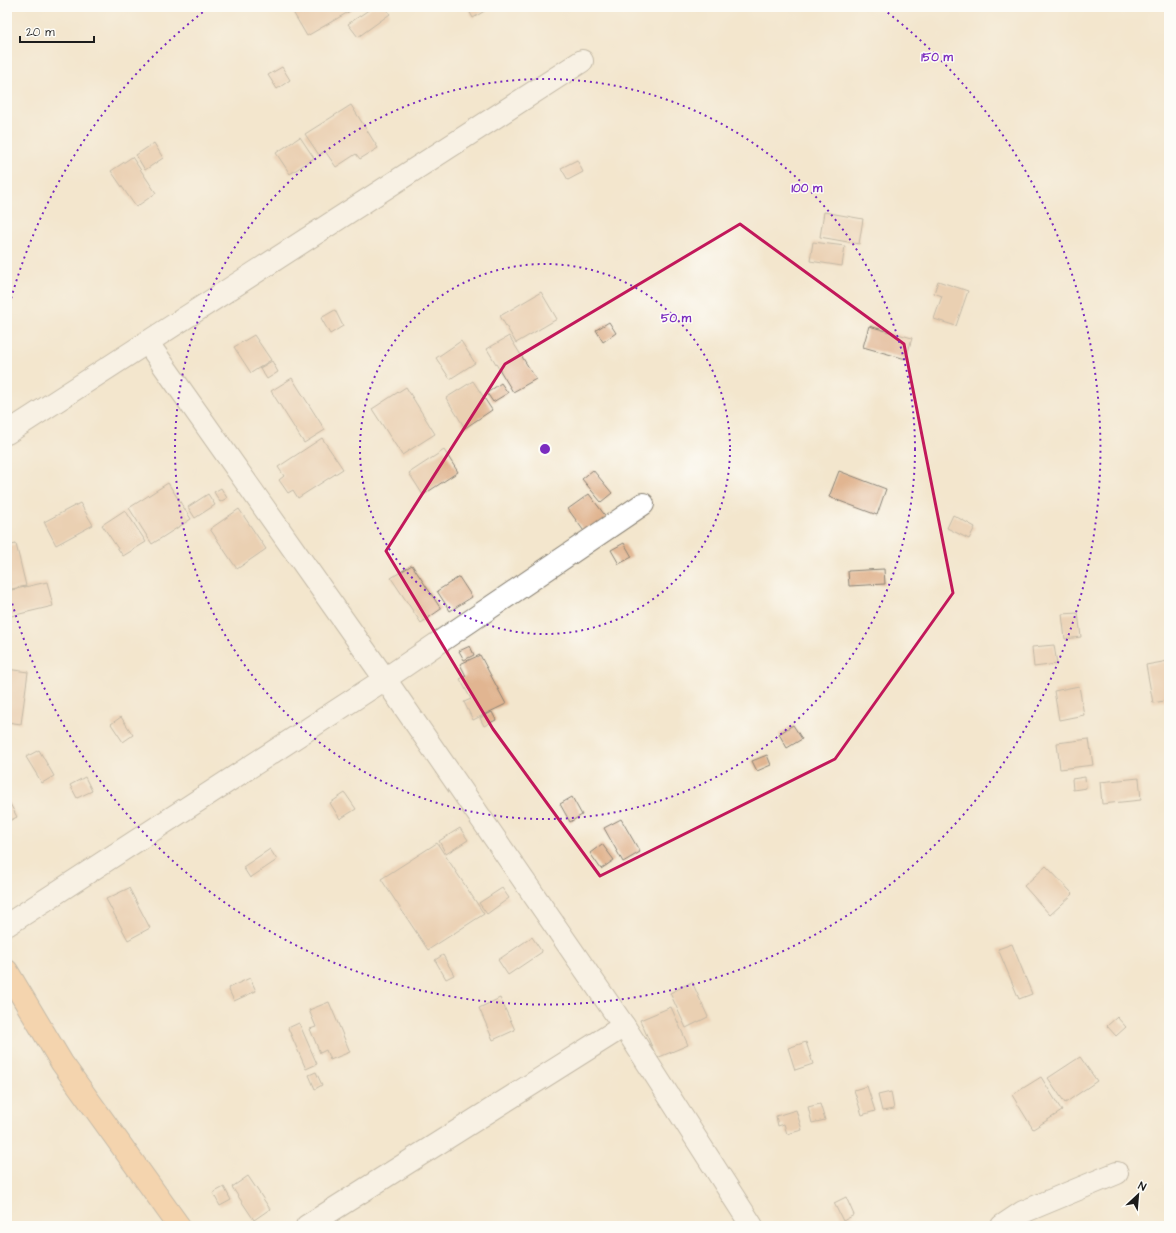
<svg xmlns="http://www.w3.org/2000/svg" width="1176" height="1233" viewBox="0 0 1176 1233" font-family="'Architects Daughter',sans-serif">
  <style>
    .building { fill: #e1b591 }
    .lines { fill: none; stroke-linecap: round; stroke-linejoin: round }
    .minor-casing { stroke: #888174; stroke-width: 24 }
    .highway-casing { stroke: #888174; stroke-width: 24 }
    .minor { stroke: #fff; stroke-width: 22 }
    .highway { stroke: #f7be87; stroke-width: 22 }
    .marked { fill: none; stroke: #c2185b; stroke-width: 3; stroke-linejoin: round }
    .ring { fill: none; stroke: #7b2cbf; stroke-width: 2; stroke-dasharray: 2 4 }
    .centre { fill: #7b2cbf; stroke: #fdfcf7; stroke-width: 2 }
    .ring-label { font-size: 12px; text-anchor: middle; font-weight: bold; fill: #7b2cbf; stroke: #fdfcf7; stroke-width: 3; stroke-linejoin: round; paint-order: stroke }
  </style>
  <rect width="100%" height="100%" fill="#fdfcf7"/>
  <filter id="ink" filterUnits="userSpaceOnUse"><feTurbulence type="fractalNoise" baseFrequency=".025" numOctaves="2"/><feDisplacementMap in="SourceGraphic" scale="8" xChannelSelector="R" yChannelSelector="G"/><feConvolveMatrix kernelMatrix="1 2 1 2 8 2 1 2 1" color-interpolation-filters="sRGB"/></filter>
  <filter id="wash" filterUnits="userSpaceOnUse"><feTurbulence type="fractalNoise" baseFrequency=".012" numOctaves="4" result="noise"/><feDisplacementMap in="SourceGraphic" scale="16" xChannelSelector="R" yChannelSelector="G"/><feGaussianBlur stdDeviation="0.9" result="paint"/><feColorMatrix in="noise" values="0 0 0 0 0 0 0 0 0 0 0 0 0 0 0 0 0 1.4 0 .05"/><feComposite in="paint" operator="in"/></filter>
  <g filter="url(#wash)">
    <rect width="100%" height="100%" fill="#f3e6cd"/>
    <g id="blocks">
      <g class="building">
        <polygon points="290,7 357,7 307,36"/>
        <polygon points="373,7 385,7 390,14 358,37 348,24"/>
        <polygon points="467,7 491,7 473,18"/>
        <polygon points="282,67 290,80 277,89 268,75"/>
        <polygon points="351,105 378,148 360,159 356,154 336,167 325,151 319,155 305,134"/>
        <polygon points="300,137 314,158 290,174 276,153"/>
        <polygon points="154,143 163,158 145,170 136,155"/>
        <polygon points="132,157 156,193 136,207 111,171"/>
        <polygon points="577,160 583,172 568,180 561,168"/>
        <polygon points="824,212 863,219 859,244 820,237"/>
        <polygon points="813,242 845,246 842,266 810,261"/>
        <polygon points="938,281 968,291 956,326 934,319 942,296 934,293"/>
        <polygon points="541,292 557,319 516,343 500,316"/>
        <polygon points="335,310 343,326 330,334 321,318"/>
        <polygon points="609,322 616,333 603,342 596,330"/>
        <polygon points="869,326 912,338 906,359 863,347"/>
        <polygon points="254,335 271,360 251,373 234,347"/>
        <polygon points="509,336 536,379 513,392 487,349"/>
        <polygon points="461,341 475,363 450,379 436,358"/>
        <polygon points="272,361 278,372 267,379 260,368"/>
        <polygon points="292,378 325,430 304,443 271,391"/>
        <polygon points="473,381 492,410 465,428 446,398"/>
        <polygon points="501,383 508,393 493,402 487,393"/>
        <polygon points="406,387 435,434 402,455 372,409"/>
        <polygon points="322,438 343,469 298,498 293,490 288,493 279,480 284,476 278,467"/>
        <polygon points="444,450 458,472 423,495 409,473"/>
        <polygon points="593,470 612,493 601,502 582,479"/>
        <polygon points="839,471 886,489 877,515 829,497"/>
        <polygon points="168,483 191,519 152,544 129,508"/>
        <polygon points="221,488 227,498 220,502 214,492"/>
        <polygon points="208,494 215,505 195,518 188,507"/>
        <polygon points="589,494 607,518 586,534 568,509"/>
        <polygon points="80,503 93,525 56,545 44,522"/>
        <polygon points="239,509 266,549 237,569 210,529"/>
        <polygon points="125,510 146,542 123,556 102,525"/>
        <polygon points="953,515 975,527 969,539 947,528"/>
        <polygon points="624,543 632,557 619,564 611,550"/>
        <polygon points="16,544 26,586 7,590 7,546"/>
        <polygon points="412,565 441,609 421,623 391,578"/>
        <polygon points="884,569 885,584 849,586 848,571"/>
        <polygon points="459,577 472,597 450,611 437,591"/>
        <polygon points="47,582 53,606 7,617 7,591"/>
        <polygon points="1078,613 1081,637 1065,639 1062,614"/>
        <polygon points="1054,645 1057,664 1034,667 1032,647"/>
        <polygon points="470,646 474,655 464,660 459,651"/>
        <polygon points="480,655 506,704 473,720 464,702 471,699 460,679 466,676 460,664"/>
        <polygon points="1168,661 1169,700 1153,703 1146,665"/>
        <polygon points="7,669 28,672 21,724 7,722"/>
        <polygon points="1079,686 1084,715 1059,720 1054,691"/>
        <polygon points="492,712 496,720 484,726 480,718"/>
        <polygon points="121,717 133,735 123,742 111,724"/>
        <polygon points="793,725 802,739 787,748 779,734"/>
        <polygon points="1089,739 1093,765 1060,769 1057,743"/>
        <polygon points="39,750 54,776 42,783 26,757"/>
        <polygon points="767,755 771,765 757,771 752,761"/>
        <polygon points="85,777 92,791 77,798 70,785"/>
        <polygon points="1085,777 1086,788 1073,790 1072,779"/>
        <polygon points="1139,778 1141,800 1102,804 1100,782"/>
        <polygon points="345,793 356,809 340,819 330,803"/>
        <polygon points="572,797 582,815 570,822 560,804"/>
        <polygon points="7,798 17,817 7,822"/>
        <polygon points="621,819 640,852 623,862 604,828"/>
        <polygon points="460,828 468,840 446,854 439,841"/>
        <polygon points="437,843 484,914 428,950 381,879"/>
        <polygon points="602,844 614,860 601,869 590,853"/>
        <polygon points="270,849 277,860 250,878 243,867"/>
        <polygon points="1046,866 1073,894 1050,915 1024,886"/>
        <polygon points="129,888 150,928 128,940 106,899"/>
        <polygon points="502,888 509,898 487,914 479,903"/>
        <polygon points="532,937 542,952 508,975 498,960"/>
        <polygon points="1012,944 1032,994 1019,999 998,949"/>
        <polygon points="443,955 454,975 446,979 435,960"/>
        <polygon points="250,978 256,991 234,1001 228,988"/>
        <polygon points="692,982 708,1017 686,1028 670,993"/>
        <polygon points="500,998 515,1030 493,1040 479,1008"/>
        <polygon points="329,1002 350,1052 330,1060 326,1050 320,1053 310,1029 316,1027 309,1010"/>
        <polygon points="671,1007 688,1045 657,1058 640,1020"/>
        <polygon points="1117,1017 1126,1027 1116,1036 1107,1026"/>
        <polygon points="299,1023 317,1064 306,1069 288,1028"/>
        <polygon points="806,1042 813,1064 795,1070 788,1048"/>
        <polygon points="1080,1057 1097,1081 1065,1103 1048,1078"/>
        <polygon points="316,1072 322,1085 315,1089 309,1075"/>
        <polygon points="1041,1077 1062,1111 1033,1129 1012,1095"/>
        <polygon points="867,1086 875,1111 862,1115 854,1090"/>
        <polygon points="891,1092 894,1109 882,1111 878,1095"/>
        <polygon points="820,1104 825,1120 812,1123 808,1107"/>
        <polygon points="796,1110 802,1130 787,1134 784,1124 778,1126 776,1116"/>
        <polygon points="248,1176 270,1209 254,1220 232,1187"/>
        <polygon points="224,1187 231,1200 220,1206 213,1193"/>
        <polygon points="846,1197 854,1215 843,1221 834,1203"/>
      </g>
    </g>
  </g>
  <g filter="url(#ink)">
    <use href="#blocks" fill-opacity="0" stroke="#888174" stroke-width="1"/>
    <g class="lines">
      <g class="minor-casing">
        <g id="minor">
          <polyline points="147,342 385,679 624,1026 307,1226"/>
          <polyline points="7,433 582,61"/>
          <polyline points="7,925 385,679 643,504"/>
          <polyline points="624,1026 752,1226"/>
          <polyline points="1002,1226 1023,1212 1117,1173"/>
        </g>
      </g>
      <g class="highway-casing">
        <polyline id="highway" points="7,971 62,1063 179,1226"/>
      </g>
      <use href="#minor" class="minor"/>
      <use href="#highway" class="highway"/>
    </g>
  </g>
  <path d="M0 0H1176V1233H0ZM740,224L904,344L953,593L835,759L600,876L493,729L386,551L505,364Z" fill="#f3e6cd" fill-opacity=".55" fill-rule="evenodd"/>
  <path class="marked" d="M740,224L904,344L953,593L835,759L600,876L493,729L386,551L505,364Z"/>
  <g class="ring">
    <circle cx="545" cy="449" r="185"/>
    <circle cx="545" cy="449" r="370"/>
    <path d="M8 310A555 555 0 0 1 207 9M883 9A555 555 0 1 1 8 588"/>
  </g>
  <circle cx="545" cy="449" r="6" class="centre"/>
  <g class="ring-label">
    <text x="937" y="61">150 m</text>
    <text x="807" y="192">100 m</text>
    <text x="676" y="322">50 m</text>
  </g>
  <rect width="1176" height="1233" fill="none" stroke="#fdfcf7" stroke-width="24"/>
  <g transform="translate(1138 1195) rotate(26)" stroke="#fdfcf7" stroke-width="3" paint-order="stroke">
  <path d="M0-3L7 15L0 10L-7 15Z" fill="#1c1c1c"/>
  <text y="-6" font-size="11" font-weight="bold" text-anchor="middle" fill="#1c1c1c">N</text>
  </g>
  <path d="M20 36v6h74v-6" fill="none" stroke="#1c1c1c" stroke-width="2"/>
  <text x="26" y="36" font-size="12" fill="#1c1c1c" stroke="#fdfcf7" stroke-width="3" paint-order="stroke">20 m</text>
</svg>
